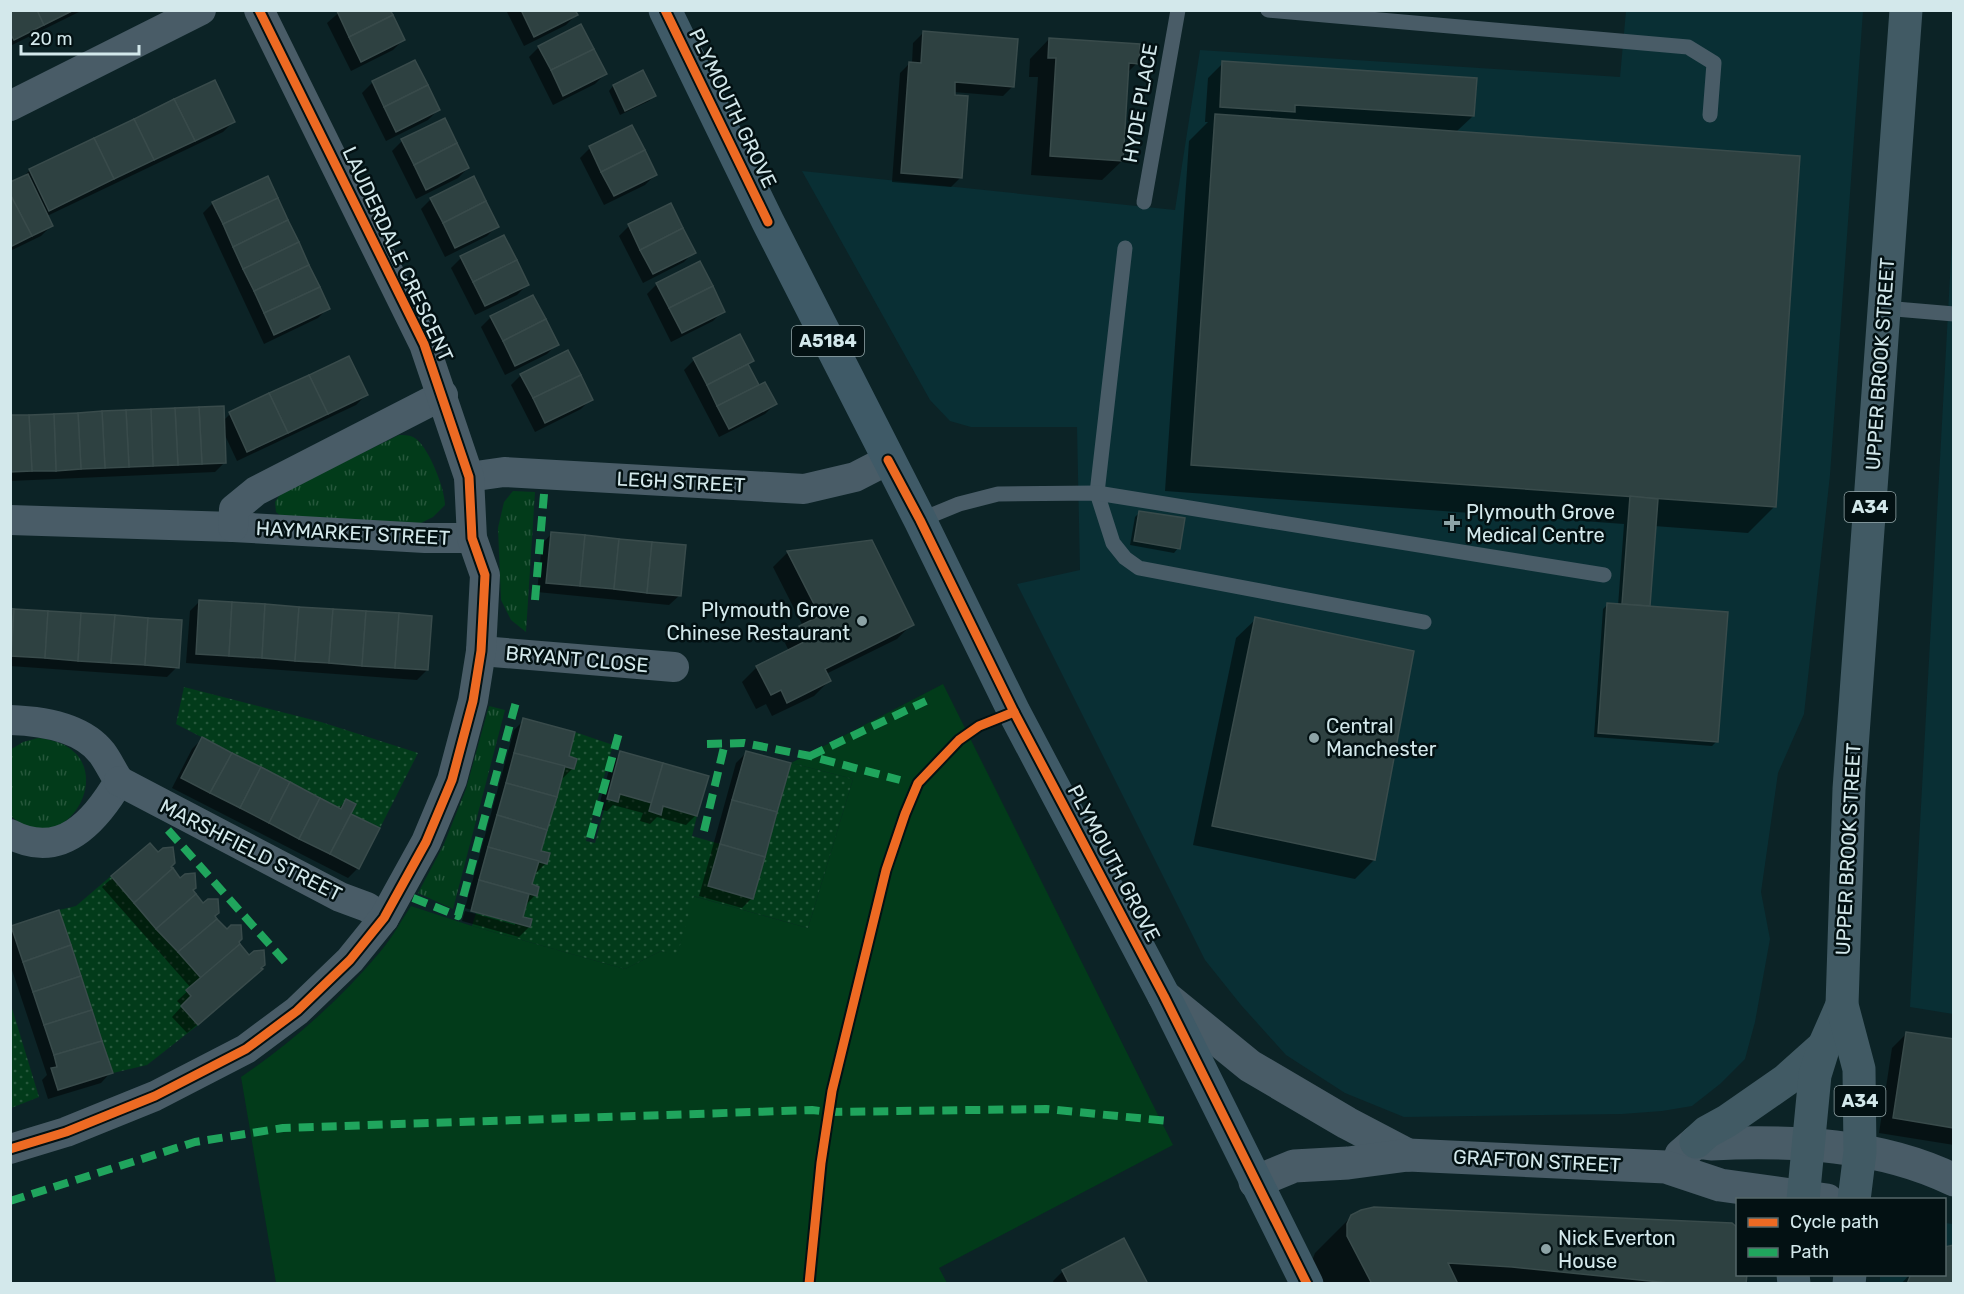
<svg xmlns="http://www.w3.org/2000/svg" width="1964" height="1294" viewBox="0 0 1964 1294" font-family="Rubik,sans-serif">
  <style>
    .built { fill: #092f34 }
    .grass { fill: url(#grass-tufts) }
    .park { fill: #023b1a }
    .garden { fill: url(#garden-dots) }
    .shadow { fill: #0007 }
    .building { fill: #2e4141; stroke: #394b4b; stroke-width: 1.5 }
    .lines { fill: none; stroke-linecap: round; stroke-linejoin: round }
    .service { stroke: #495c67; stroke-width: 15 }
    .minor { stroke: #495c67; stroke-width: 30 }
    .tertiary { stroke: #495c67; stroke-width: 33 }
    .primary { stroke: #3f5a67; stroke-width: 33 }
    .trunk { stroke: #415a64; stroke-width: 33 }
    .quiet { stroke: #20a55d; stroke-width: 8; stroke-dasharray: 15 8; stroke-linecap: butt }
    .cycleway-casing { stroke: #031113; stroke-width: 13 }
    .cycleway { stroke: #ed6a23; stroke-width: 9 }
    .poi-dot { fill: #8da3a6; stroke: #031113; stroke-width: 2 }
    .labels { text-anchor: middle; stroke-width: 5; stroke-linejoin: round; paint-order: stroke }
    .shield { fill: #031113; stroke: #95a8aa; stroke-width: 1.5 }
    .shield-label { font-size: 18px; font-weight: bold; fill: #d3e8eb }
    .street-label { font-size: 20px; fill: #d3e8eb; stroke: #031113 }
    .poi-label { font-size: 20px; fill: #d3e8eb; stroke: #031113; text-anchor: start }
  </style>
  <defs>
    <pattern id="grass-tufts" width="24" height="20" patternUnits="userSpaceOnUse" patternTransform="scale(1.5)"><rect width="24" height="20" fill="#023b1a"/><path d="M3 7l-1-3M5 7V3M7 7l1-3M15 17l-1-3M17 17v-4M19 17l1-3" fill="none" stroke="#26573b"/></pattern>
    <pattern id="garden-dots" width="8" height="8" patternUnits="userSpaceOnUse" patternTransform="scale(1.5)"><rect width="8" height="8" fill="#023b1a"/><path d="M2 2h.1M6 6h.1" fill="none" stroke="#26573b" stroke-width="1.8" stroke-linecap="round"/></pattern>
  </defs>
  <rect width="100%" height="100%" fill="#0c2326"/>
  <g class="built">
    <polygon points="1626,11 1863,11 1830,475 1804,714 1778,773 1761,892 1770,939 1755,1022 1745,1059 1720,1084 1692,1106 1662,1111 1622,1114 1404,1117 1345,1093 1286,1055 1241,1005 1205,960 1017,584 1080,570 1077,427 971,427 950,421 930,400 802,171 1175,210 1200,50 1620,77"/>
    <polygon points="1953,222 1953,1014 1910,1007"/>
    <polygon points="1945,1223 1953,1224 1953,1283 1880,1284 1880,1276 1882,1275 1944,1274"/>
  </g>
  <g class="grass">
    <path d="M399,435C403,435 409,435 413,437C428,444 445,489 445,505L433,517L421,523L283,518L276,512L275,502L281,493Z"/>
    <polygon points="513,491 535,492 526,632 511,620 501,600 498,528 504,502"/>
    <polygon points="489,706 505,710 453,909 418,893 444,844 466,789"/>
    <path d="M38,738C132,747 69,870 11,816L10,750L23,742Z"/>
  </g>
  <path class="park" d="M943,684L1173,1145L939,1268L947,1283H276L241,1077C292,1042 340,1000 380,952C392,938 401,921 411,906L472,926L625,969L661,951L677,955L693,896L808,928L853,779L791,763Z"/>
  <g class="garden">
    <polygon points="184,687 321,722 418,753 380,828 351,814 356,804 346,799 341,809 176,724"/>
    <polygon points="575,732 613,745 586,841 595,843 607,799 618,802 620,794 652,803 661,815 663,806 697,816 692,836 720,844 709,886 753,899 791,763 853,779 808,928 694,896 677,956 661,951 625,969 472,926 476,913 531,927 532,919 523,917 529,894 537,896 532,884 539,861 547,863 550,854 541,851 565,766 574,769 577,759 569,756"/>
    <polygon points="111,876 201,978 186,990 191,996 181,1006 198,1025 147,1065 113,1073 59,910 76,906"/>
    <polygon points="11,1005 39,1097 11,1108 10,1108"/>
  </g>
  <g class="shadow">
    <polygon points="10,10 83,10 10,46"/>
    <polygon points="342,10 403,40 393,50 351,71 327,23"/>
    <polygon points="506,10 574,10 576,15 566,25 524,46"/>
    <polygon points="923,33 1013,86 1003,96 953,92 961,177 951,187 892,182 900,73 910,63 912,63 913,43"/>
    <polygon points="1049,39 1137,63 1127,73 1122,161 1102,180 1031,175 1038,77 1029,77 1030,59"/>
    <polygon points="539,47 605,74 595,84 553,105 529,57"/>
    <polygon points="414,62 438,110 428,120 386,141 362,93 372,83"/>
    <polygon points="1223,63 1473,116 1456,132 1775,506 1748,533 1654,526 1648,608 1717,741 1712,746 1594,737 1603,609 1607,605 1618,606 1624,524 1165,491 1189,141 1208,122 1205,122 1208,78"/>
    <polygon points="642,72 654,96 649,101 620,115 609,91 613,86"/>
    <polygon points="233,122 223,132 47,216 51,226 41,236 10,251 10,184 21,179 30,170"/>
    <polygon points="402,141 468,168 458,178 416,199 392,151"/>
    <polygon points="590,148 655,175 645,185 604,205 580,158"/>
    <polygon points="431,199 497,226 487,236 445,257 421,209"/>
    <polygon points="213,203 328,308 318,318 264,344 203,213"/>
    <polygon points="671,205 694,252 684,262 643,283 619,236 629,226"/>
    <polygon points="461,258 527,285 517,295 475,315 451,268"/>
    <polygon points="657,284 723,311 713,321 671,342 647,294"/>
    <polygon points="491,317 557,344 547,354 505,375 481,327"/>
    <polygon points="740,336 752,360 747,366 758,387 775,404 765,414 719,437 684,370 694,360"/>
    <polygon points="521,375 591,399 581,409 535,432 511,385"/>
    <polygon points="366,395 356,405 237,461 223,431 225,462 215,472 10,481 10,417 223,421 230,414"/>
    <polygon points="1140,512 1178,548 1174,553 1130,545 1135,517"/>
    <polygon points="552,533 680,595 669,605 537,592 542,544"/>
    <polygon points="788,552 912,624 897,639 826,674 829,681 814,696 772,716 766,704 756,709 742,682 757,667 789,651 785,643 803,626 773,567"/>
    <polygon points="200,601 427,670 417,680 186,663 190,611"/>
    <polygon points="10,610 177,667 167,677 10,666"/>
    <polygon points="1256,619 1374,860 1355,879 1193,845 1236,638"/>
    <polygon points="524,720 567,757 573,768 563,778 560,777 540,852 546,863 536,873 534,872 530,885 535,895 525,906 522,918 529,927 519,937 462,921 465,911 515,925 515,922 465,908 514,730"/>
    <polygon points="202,739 338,809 346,801 349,814 378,829 358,868 348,878 172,788 192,749"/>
    <polygon points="621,753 696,815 686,825 657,817 650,824 640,821 643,813 613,805 607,811 598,809 611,763"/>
    <polygon points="746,753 752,898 742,908 699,896 736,763"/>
    <polygon points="150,845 237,942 251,979 187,1033 172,1017 182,1006 177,1001 191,988 102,887"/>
    <polygon points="12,927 111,1072 101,1083 48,1099 42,1080 47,1075 10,964"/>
    <polygon points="1907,1033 1954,1041 1954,1145 1879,1133 1892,1048"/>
    <polygon points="1351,1217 1738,1274 1745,1284 1318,1284 1312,1261 1315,1253"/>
    <polygon points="1063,1271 1146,1284 1054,1284 1053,1281"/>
    <polygon points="1910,1274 1944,1274 1954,1284 1901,1284"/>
  </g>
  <g class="building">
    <polygon points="10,10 37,10 44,25 14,40 10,33"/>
    <polygon points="37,10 74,10 44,25"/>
    <polygon points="339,10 390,10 393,15 349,37 337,11"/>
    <polygon points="525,10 575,10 578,15 534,37 522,12"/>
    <polygon points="393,15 405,40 361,62 349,37"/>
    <polygon points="581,24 594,49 551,70 538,46"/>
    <polygon points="923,31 1018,39 1014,87 955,82 955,95 968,96 962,178 901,173 909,62 921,63"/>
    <polygon points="1049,38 1140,44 1139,64 1129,63 1123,161 1050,156 1056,58 1048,58"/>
    <polygon points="594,49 607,74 563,96 551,70"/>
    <polygon points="415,60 428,85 384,107 372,81"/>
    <polygon points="1222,61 1477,78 1474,116 1295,105 1295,112 1220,107"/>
    <polygon points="643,70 656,96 625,111 613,85"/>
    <polygon points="215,80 235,122 195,141 174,99"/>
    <polygon points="428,85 440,110 396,132 384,107"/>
    <polygon points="174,99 195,141 154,160 134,119"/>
    <polygon points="1215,114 1800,156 1776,507 1191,465"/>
    <polygon points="445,118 457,143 414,165 401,139"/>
    <polygon points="134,119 154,160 114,179 94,138"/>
    <polygon points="632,125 645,150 601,172 589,146"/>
    <polygon points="94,138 114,179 49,211 29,169"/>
    <polygon points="457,143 469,168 426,190 414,165"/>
    <polygon points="645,150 657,175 614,196 601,172"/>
    <polygon points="28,174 53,226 32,236 10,194 10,182"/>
    <polygon points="268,176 278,198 223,224 212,202"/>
    <polygon points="474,176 486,201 443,223 430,198"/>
    <polygon points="10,194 32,236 10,247"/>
    <polygon points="278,198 288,220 233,247 223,224"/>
    <polygon points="486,201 499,227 455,248 443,223"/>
    <polygon points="671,203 683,228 640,250 628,224"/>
    <polygon points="288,220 299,242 243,269 233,247"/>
    <polygon points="683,228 696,253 653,274 640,250"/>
    <polygon points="504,235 517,260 473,282 460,256"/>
    <polygon points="299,242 309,265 254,291 243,269"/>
    <polygon points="517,260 529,285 485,306 473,282"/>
    <polygon points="700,261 713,286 669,308 656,283"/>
    <polygon points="309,265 320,287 264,313 254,291"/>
    <polygon points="713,286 725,312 682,333 669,308"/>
    <polygon points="320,287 330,309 274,335 264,313"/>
    <polygon points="533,295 546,319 503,341 490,316"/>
    <polygon points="546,319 559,345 515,366 503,341"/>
    <polygon points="740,334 754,361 707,385 693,358"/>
    <polygon points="568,350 581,375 533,398 520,374"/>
    <polygon points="349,356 368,395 328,414 309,375"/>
    <polygon points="748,364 759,385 717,406 707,385"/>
    <polygon points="309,375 328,414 288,433 269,393"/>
    <polygon points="581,375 593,400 545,423 533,398"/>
    <polygon points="765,382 777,404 729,429 717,406"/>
    <polygon points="269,393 288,433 247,452 229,412"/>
    <polygon points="224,406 226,463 202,464 199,407"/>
    <polygon points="199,407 202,464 178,465 175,408"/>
    <polygon points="175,408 178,465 153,466 151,409"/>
    <polygon points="151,409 153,466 129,467 126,410"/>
    <polygon points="126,410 129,467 105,468 102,411"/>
    <polygon points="102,411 105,468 81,469 78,413"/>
    <polygon points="78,413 81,469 56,471 54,414"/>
    <polygon points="54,414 56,471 32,471 29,415"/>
    <polygon points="10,415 29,415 32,471 10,472"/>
    <polygon points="1630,496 1658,499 1650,606 1622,604"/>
    <polygon points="1139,511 1185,518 1180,549 1134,541"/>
    <polygon points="551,532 585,535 580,586 546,583"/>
    <polygon points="585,535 619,539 614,589 580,586"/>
    <polygon points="619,539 652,542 647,593 614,589"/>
    <polygon points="872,540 914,625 825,669 831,681 787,703 781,690 771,695 756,666 806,641 799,626 820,616 787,551"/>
    <polygon points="652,542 686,545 681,596 647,593"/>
    <polygon points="199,600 232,602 229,656 196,654"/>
    <polygon points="232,602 265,604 262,658 229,656"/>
    <polygon points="1607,603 1728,612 1718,742 1598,733"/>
    <polygon points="265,604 299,607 295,661 262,658"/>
    <polygon points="299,607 333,609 329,663 295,661"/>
    <polygon points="10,608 14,609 11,656 10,656"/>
    <polygon points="14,609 48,611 45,658 11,656"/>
    <polygon points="333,609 366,611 362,666 329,663"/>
    <polygon points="48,611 81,613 78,661 45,658"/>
    <polygon points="366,611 399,613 395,668 362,666"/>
    <polygon points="81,613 115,615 111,663 78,661"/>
    <polygon points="399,613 432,616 428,670 395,668"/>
    <polygon points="115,615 148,618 145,665 111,663"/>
    <polygon points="1255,617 1414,651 1375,860 1212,826"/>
    <polygon points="148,618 182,620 179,668 145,665"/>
    <polygon points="523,718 575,732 569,756 577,759 574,769 514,753"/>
    <polygon points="202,737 232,753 210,793 181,778"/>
    <polygon points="620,751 663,763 652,803 620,794 618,802 607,799"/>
    <polygon points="746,751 791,763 777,812 732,800"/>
    <polygon points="232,753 261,767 240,808 210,793"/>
    <polygon points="514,753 565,766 557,797 506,783"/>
    <polygon points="663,763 709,776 697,816 663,806 661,815 649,811"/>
    <polygon points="261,767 290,782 269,823 240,808"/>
    <polygon points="290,782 320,798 299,839 269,823"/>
    <polygon points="506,783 557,797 547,830 497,815"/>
    <polygon points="320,798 341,809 346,799 356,804 330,854 299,839"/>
    <polygon points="732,800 777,812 765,857 720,844"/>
    <polygon points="351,814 380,828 359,869 330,854"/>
    <polygon points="497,815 547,830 541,851 550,853 547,864 488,847"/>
    <polygon points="150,843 158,852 163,848 173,847 175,863 171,867 173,868 134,903 111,876"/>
    <polygon points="720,844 765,857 753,899 708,886"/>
    <polygon points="488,847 539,861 532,884 539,887 537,896 479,880"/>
    <polygon points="173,868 180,878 185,874 195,873 196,888 193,890 196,894 156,929 134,903"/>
    <polygon points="479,880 529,894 523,917 532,919 530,927 471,911"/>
    <polygon points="196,894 203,903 208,899 218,899 219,913 215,916 217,919 178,952 156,929"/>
    <polygon points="59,910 71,945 23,962 11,926"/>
    <polygon points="217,919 227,929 231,925 241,925 242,939 239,942 240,944 201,978 178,952"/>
    <polygon points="240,944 249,955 254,951 264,950 265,965 261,968 263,969 198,1025 181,1006 191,996 186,990"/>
    <polygon points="71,945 81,976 33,992 23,962"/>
    <polygon points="81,976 92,1010 44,1025 33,992"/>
    <polygon points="92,1010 102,1041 54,1055 44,1025"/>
    <polygon points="1906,1032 1954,1039 1954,1128 1893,1118"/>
    <polygon points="102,1041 113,1073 58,1090 51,1068 57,1067 54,1055"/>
    <polygon points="1374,1207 1732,1223 1738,1228 1738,1274 1747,1274 1746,1284 1679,1284 1512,1267 1448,1263 1458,1284 1372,1284 1347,1236 1347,1224 1351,1215 1361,1210"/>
    <polygon points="1124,1238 1148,1284 1069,1284 1062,1270"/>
    <polygon points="1954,1245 1954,1284 1907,1284 1911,1274 1944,1274 1944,1247"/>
  </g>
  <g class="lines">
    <g class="service">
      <polyline points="1268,10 1688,47 1714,63 1710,115"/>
      <polyline points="1144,202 1178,10"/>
      <polyline points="1125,248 1097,493 1113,543 1125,558 1139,568 1424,622"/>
      <polyline points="1884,308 1954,314"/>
      <polyline points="920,520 959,504 998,494 1097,493 1604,575"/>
    </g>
    <g class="minor">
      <polyline points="10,106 201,10"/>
      <polyline points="469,477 504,472 804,489 855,477 888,460"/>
      <polyline points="10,520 233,527 425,538 472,538"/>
      <polyline points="233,527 234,509 256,491 443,395"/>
      <polyline points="481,651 674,667"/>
      <path d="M10,720C41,721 82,727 102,753C108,761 113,772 119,781C95,822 61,861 10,834"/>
      <polyline points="119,781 340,897 367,907 384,918"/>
      <polyline points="10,1149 66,1132 155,1096 246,1049 297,1011 350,960 384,918 426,842 452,780 473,701 481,651 485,575 472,538 469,477 424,344 259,10"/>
    </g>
    <g class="tertiary">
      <polyline points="1164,996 1250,1066 1347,1123 1408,1155"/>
      <path d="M1681,1155L1696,1142L1711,1144C1791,1140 1881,1144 1954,1180"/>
      <polyline points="1255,1182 1294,1166 1348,1163 1408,1155 1666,1167 1720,1185 1827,1200"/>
    </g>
    <polyline class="primary" points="665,10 768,222 920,520 1014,712 1164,996 1307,1284"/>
    <g class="trunk">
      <polyline points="1696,1142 1707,1132 1727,1121 1786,1080 1824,1046"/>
      <polyline points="1803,1200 1815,1075 1824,1046 1842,1005"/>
      <polyline points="1854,1200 1860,1152 1859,1069 1842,1005 1849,789 1906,10"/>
      <polyline points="1793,1274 1794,1284"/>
      <polyline points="1849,1284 1850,1274"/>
    </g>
    <g class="quiet">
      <polyline points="535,600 544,494"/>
      <polyline points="707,744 744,743 810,756 900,780"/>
      <polyline points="810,756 926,701"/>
      <polyline points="168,830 286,963"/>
      <polyline points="704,831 725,743"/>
      <polyline points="590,838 620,729"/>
      <polyline points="413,898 458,916 516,702"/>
      <polyline points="10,1201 195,1142 283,1128 812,1110 829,1112 1046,1109 1168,1121"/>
    </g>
    <g class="cycleway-casing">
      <g id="cycleway">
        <polyline points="665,10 768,222"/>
        <polyline points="888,460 920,520 1014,712 1164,996 1307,1284"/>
        <polyline points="10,1149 66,1132 155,1096 246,1049 297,1011 350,960 384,918 426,842 452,780 473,701 481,651 485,575 472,538 469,477 424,344 259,10"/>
        <polyline points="809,1284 821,1163 832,1091 886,870 905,814 918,783 959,740 979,726 1014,712"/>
      </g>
    </g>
    <use href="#cycleway" class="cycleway"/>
  </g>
  <g class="poi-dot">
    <path d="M1449 514h6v6h6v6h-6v6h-6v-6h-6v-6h6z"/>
    <circle cx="862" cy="621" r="6"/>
    <circle cx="1314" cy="738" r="6"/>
    <circle cx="1546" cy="1249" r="6"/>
  </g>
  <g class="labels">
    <g class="shield">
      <rect x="792" y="326" width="72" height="30" rx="4.5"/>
      <rect x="1844.5" y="492" width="51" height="30" rx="4.5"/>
      <rect x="1834.5" y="1086" width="51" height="30" rx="4.5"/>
    </g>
    <g class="shield-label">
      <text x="828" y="347">A5184</text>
      <text x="1870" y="513">A34</text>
      <text x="1860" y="1107">A34</text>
    </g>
    <g class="street-label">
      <text transform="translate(1140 103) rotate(-80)" y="7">HYDE PLACE</text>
      <text transform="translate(733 108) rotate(64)" y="7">PLYMOUTH GROVE</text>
      <text transform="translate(398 254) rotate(65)" y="7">LAUDERDALE CRESCENT</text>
      <text transform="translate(1880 364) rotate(-86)" y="7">UPPER BROOK STREET</text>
      <text transform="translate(681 482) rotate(3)" y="7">LEGH STREET</text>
      <text transform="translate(353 533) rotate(3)" y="7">HAYMARKET STREET</text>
      <text transform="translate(577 659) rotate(5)" y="7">BRYANT CLOSE</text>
      <text transform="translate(1848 849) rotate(-87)" y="7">UPPER BROOK STREET</text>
      <text transform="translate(251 850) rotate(27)" y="7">MARSHFIELD STREET</text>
      <text transform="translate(1114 863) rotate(62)" y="7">PLYMOUTH GROVE</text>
      <text transform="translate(1537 1161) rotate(3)" y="7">GRAFTON STREET</text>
    </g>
    <g class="poi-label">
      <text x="1466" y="519">Plymouth Grove<tspan x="1466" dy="23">Medical Centre</tspan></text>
      <text x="850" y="617" text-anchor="end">Plymouth Grove<tspan x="850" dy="23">Chinese Restaurant</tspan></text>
      <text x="1326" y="733">Central<tspan x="1326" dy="23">Manchester</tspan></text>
      <text x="1558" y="1245">Nick Everton<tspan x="1558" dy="23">House</tspan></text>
    </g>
  </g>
  <rect width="1964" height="1294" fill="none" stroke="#d3e8eb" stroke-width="24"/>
  <rect x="1736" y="1198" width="210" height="78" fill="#031113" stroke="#566769" stroke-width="1.5"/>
  <rect x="1748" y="1218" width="30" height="9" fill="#ed6a23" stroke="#566769" stroke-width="1.5"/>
  <text x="1790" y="1228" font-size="18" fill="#d3e8eb">Cycle path</text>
  <rect x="1748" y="1248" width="30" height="9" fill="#20a55d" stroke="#566769" stroke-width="1.5"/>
  <text x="1790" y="1258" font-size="18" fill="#d3e8eb">Path</text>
  <path d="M21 45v9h118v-9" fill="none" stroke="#d3e8eb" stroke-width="3"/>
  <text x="30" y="45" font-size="18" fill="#d3e8eb" stroke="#031113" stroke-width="4.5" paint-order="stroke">20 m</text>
</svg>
